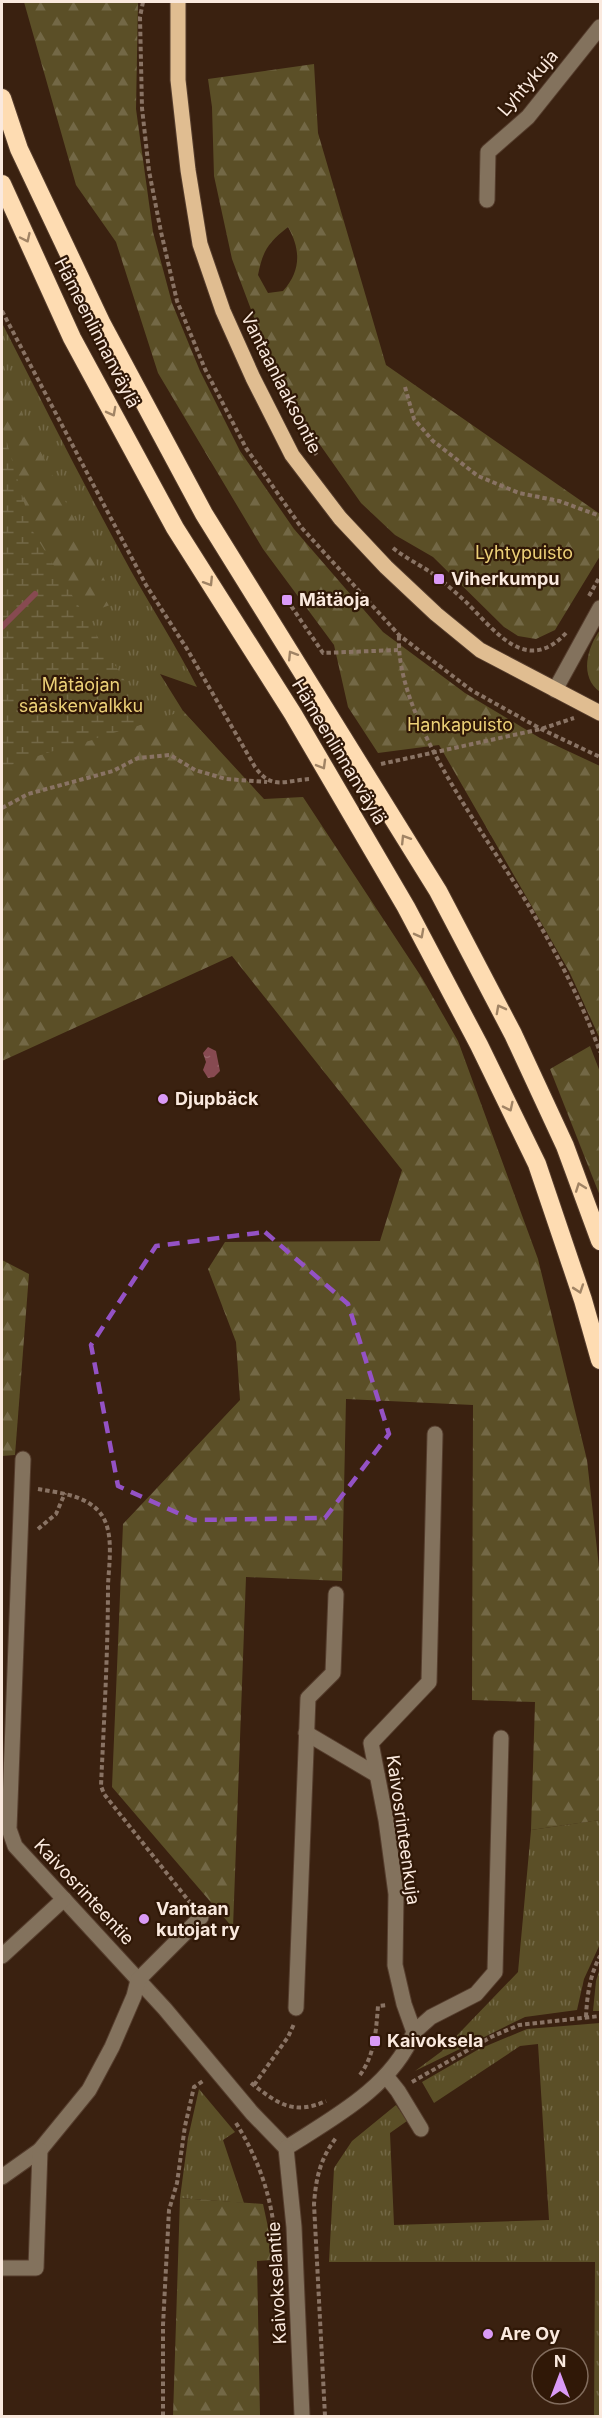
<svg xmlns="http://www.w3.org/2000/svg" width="602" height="2418" viewBox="0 0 602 2418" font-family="Inter,sans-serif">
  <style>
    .grass { fill: url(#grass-tufts) }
    .forest { fill: url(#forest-firs); fill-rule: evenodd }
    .wetland { fill: url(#wetland-marsh) }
    .water { fill: url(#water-ripples) }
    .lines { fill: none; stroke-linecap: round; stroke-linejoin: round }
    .stream { stroke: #874a51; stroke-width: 6 }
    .minor-casing { stroke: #553d2d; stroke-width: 17 }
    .major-casing { stroke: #553d2d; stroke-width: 17 }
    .highway-casing { stroke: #553d2d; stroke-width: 20 }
    .path { stroke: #897364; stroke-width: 4; stroke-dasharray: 4.5 3; stroke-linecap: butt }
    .minor { stroke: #83725d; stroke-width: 15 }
    .major { stroke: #e0bd91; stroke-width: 15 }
    .highway { stroke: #fedcb2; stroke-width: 18 }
    .oneway { stroke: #a18465 }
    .marked { fill: none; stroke: #9452c5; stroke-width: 4.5; stroke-dasharray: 12 8; stroke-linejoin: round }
    .poi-dot { fill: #da9af6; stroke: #301807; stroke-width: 2 }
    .labels { text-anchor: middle; stroke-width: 4.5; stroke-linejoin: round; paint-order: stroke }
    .street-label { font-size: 18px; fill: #fae9de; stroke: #301807 }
    .park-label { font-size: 18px; fill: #edd178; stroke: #301807 }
    .poi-label { font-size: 18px; font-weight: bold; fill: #fae9de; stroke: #301807; text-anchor: start }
  </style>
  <defs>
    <pattern id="grass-tufts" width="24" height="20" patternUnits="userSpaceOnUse" patternTransform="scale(1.5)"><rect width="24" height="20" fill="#5b4f27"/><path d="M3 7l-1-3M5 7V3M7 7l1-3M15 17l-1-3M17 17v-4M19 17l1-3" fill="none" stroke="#736846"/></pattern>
    <pattern id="forest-firs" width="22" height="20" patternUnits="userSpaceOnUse" patternTransform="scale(1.5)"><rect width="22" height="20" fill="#5b4f27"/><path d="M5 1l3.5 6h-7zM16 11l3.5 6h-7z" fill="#736846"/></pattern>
    <pattern id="wetland-marsh" width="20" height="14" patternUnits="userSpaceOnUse" patternTransform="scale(1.5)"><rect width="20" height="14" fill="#5b4f27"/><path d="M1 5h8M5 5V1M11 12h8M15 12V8" fill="none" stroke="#736846"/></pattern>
    <pattern id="water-ripples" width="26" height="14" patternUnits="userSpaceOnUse" patternTransform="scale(1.5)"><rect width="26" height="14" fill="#874a51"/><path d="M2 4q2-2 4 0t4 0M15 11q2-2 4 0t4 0" fill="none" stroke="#99646a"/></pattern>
  </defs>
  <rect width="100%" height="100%" fill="#3a2110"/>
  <g class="grass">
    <path d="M2,323C44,406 86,489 131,571C153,610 176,646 197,687L160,674L183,711L215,746L2,799Z"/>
    <polygon points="600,1818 600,1944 584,1979 577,2010 525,2017 415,2071 442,2051 518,1972 531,1830 599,1820"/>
    <polygon points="600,1968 600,2011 593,2011 596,1981"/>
    <polygon points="600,2023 600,2416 594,2416 595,2262 329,2262 334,2168 352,2141 396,2105 407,2121 390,2133 394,2225 549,2220 538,2044 520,2046 434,2103 422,2082 479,2049 527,2029"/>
    <polygon points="199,2089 235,2132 223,2140 244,2203 180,2198 188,2138"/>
  </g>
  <g class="forest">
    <polygon points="24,2 138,2 136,109 153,232 172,303 200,371 240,451 294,529 383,632 465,693 540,738 600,766 600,1039 569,971 439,745 378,753 348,707 334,645 263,549 158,373 116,242 76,185"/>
    <path d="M314,64L318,133L386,365L600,514V556L555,630L536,639L518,636L504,627L433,557L395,535L361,503L311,432L270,360L232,259L214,176L212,107L208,79ZM288,227C301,250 301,271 283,291L268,293L258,275C263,250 268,243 288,227Z"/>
    <polygon points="2,374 116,603 26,634 2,635"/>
    <path d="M600,630V692C579,677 587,648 600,630Z"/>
    <polygon points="183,711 264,799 303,797 422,978 458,1041 538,1259 587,1460 600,1576 600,1820 531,1830 535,1702 472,1700 473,1405 346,1399 342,1581 246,1577 233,1928 112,1787 123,1524 240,1400 236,1342 208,1269 225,1242 380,1241 402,1170 232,956 2,1061 2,770 20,761 99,738"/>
    <polygon points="590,1046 600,1072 600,1196 550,1069"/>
    <polygon points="2,1260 29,1274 15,1455 2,1456"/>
    <polygon points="180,2198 263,2204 271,2241 272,2260 257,2261 260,2416 173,2416"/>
  </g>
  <polygon class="wetland" points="2,425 32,530 150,722 20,761 2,770"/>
  <polygon class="water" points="208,1047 216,1051 220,1071 214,1077 208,1078 203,1070 206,1062 203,1053"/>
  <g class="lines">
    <polyline class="stream" points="2,627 35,594"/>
    <g class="minor-casing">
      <g id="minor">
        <polyline points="487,200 488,152 528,117 600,27"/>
        <polyline points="555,690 600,608"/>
        <polyline points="23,1459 9,1829 15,1846 165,2009 252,2113 286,2148"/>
        <polyline points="306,1733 377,1775"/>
        <polyline points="2,1956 64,1899"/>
        <polyline points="296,2008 308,1698 333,1673 336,1594"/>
        <polyline points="414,2032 431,2017 476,1994 495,1972 501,1738"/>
        <polyline points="386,2076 398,2091 421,2129"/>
        <path d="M286,2148C333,2118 392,2087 414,2032L404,2004L395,1965L396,1894L386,1820L371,1743L429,1682L435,1434"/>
        <polyline points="286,2148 294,2227 302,2416"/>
        <polyline points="2,2177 40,2150 89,2090 112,2047 134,1996 138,1980 201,1917"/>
        <polyline points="2,2268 36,2268 40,2150"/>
      </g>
    </g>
    <g class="major-casing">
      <polyline id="major" points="178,2 178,80 188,170 200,244 223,311 253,378 292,455 340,518 386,567 436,614 480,650 600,713"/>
    </g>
    <g class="highway-casing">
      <g id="highway">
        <polyline points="2,98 19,149 102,324 204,514 438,891 513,1034 565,1146 600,1241"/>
        <polyline points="2,184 72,338 175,528 293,714 406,907 479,1045 537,1164 583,1300 600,1360"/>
      </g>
    </g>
    <g class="path">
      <polyline points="143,2 140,17 142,108 149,171 161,232 177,301 205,369 246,448 301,527 399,635 471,690 541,729 600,757"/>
      <path d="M2,311L146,585L187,649L255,767C271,790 284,781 309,779"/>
      <polyline points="405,387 414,419 433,441 478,476 519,493 559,501 600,516"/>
      <polyline points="305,439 318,457"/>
      <path d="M393,548C408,560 425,567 440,579C449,587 459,595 468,604C496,632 527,675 566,633"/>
      <polyline points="589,596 599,578"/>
      <polyline points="287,600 323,653 398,650"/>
      <path d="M399,636C395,719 488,837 530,908C557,954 582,1002 600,1052"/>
      <polyline points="381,764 541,729 574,718"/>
      <polyline points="2,808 28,794 113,771 138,758 170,755 195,770 226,779 267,782"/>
      <path d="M38,1489C61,1493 94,1496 105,1521C113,1539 109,1565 108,1585C108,1652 104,1719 101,1786L104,1794L192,1905"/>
      <polyline points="38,1529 56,1514 65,1493"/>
      <path d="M586,2017C587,1995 590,1975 600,1956"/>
      <path d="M360,2075C375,2054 376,2031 378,2006L388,2005"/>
      <polyline points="412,2082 491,2037 519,2025 600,2016"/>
      <path d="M251,2083C277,2103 293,2116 326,2101"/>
      <polyline points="254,2085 288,2037 294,2024"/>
      <path d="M236,2123C261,2163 274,2204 276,2251"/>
      <polyline points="163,2416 163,2325 169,2210 177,2183 185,2126 194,2087 203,2081"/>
      <path d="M325,2416L314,2204C316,2178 320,2159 336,2138"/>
    </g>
    <use href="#minor" class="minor"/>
    <use href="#major" class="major"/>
    <use href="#highway" class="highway"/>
  </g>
  <defs><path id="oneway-chevron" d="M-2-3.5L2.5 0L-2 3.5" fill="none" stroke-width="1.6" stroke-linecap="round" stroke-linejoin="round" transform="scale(1.5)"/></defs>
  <g class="oneway">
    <use href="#oneway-chevron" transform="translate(26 238) rotate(65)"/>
    <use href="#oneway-chevron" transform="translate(112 412) rotate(62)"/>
    <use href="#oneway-chevron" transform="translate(209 582) rotate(58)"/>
    <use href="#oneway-chevron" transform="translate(292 655) rotate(-122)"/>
    <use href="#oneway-chevron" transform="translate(322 765) rotate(60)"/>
    <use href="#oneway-chevron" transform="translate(405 839) rotate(-122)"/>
    <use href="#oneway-chevron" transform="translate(420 934) rotate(62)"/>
    <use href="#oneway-chevron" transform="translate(500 1009) rotate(-118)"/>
    <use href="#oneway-chevron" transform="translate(509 1107) rotate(64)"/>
    <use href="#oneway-chevron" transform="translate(580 1187) rotate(-110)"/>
    <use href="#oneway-chevron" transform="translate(579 1289) rotate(71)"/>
  </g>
  <path class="marked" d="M265,1232L348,1304L389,1434L325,1518L193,1520L118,1486L91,1345L156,1246Z"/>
  <g class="poi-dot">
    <rect x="433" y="573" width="12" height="12" rx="3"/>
    <rect x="281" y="594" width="12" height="12" rx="3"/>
    <circle cx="163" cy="1099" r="6"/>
    <circle cx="144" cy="1919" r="6"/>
    <rect x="369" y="2035" width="12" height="12" rx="3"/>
    <circle cx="488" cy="2334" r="6"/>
  </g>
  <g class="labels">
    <g class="street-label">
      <text transform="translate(528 83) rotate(-49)" y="6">Lyhtykuja</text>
      <text transform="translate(97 333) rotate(63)" y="6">Hämeenlinnanväylä</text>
      <text transform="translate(281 383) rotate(63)" y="6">Vantaanlaaksontie</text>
      <text transform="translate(339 752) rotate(59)" y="6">Hämeenlinnanväylä</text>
      <text transform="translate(403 1830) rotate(82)" y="6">Kaivosrinteenkuja</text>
      <text transform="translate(84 1892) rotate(47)" y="6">Kaivosrinteentie</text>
      <text transform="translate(277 2283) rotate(-93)" y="6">Kaivokselantie</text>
    </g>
    <g class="park-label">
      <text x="524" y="559">Lyhtypuisto</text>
      <text x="81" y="691">Mätäojan<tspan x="81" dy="21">sääskenvalkku</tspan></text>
      <text x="460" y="731">Hankapuisto</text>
    </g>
    <g class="poi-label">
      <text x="451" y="585">Viherkumpu</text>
      <text x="299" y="606">Mätäoja</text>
      <text x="175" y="1105">Djupbäck</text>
      <text x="156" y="1915">Vantaan<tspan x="156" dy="21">kutojat ry</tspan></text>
      <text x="387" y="2047">Kaivoksela</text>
      <text x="500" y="2340">Are Oy</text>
    </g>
  </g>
  <rect width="602" height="2418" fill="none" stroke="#fae9de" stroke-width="6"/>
  <g transform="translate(560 2376)"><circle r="28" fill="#301807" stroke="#816c5d" stroke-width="1.5"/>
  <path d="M0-4.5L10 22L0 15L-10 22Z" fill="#da9af6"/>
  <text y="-9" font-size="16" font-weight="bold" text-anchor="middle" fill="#fae9de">N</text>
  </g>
</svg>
